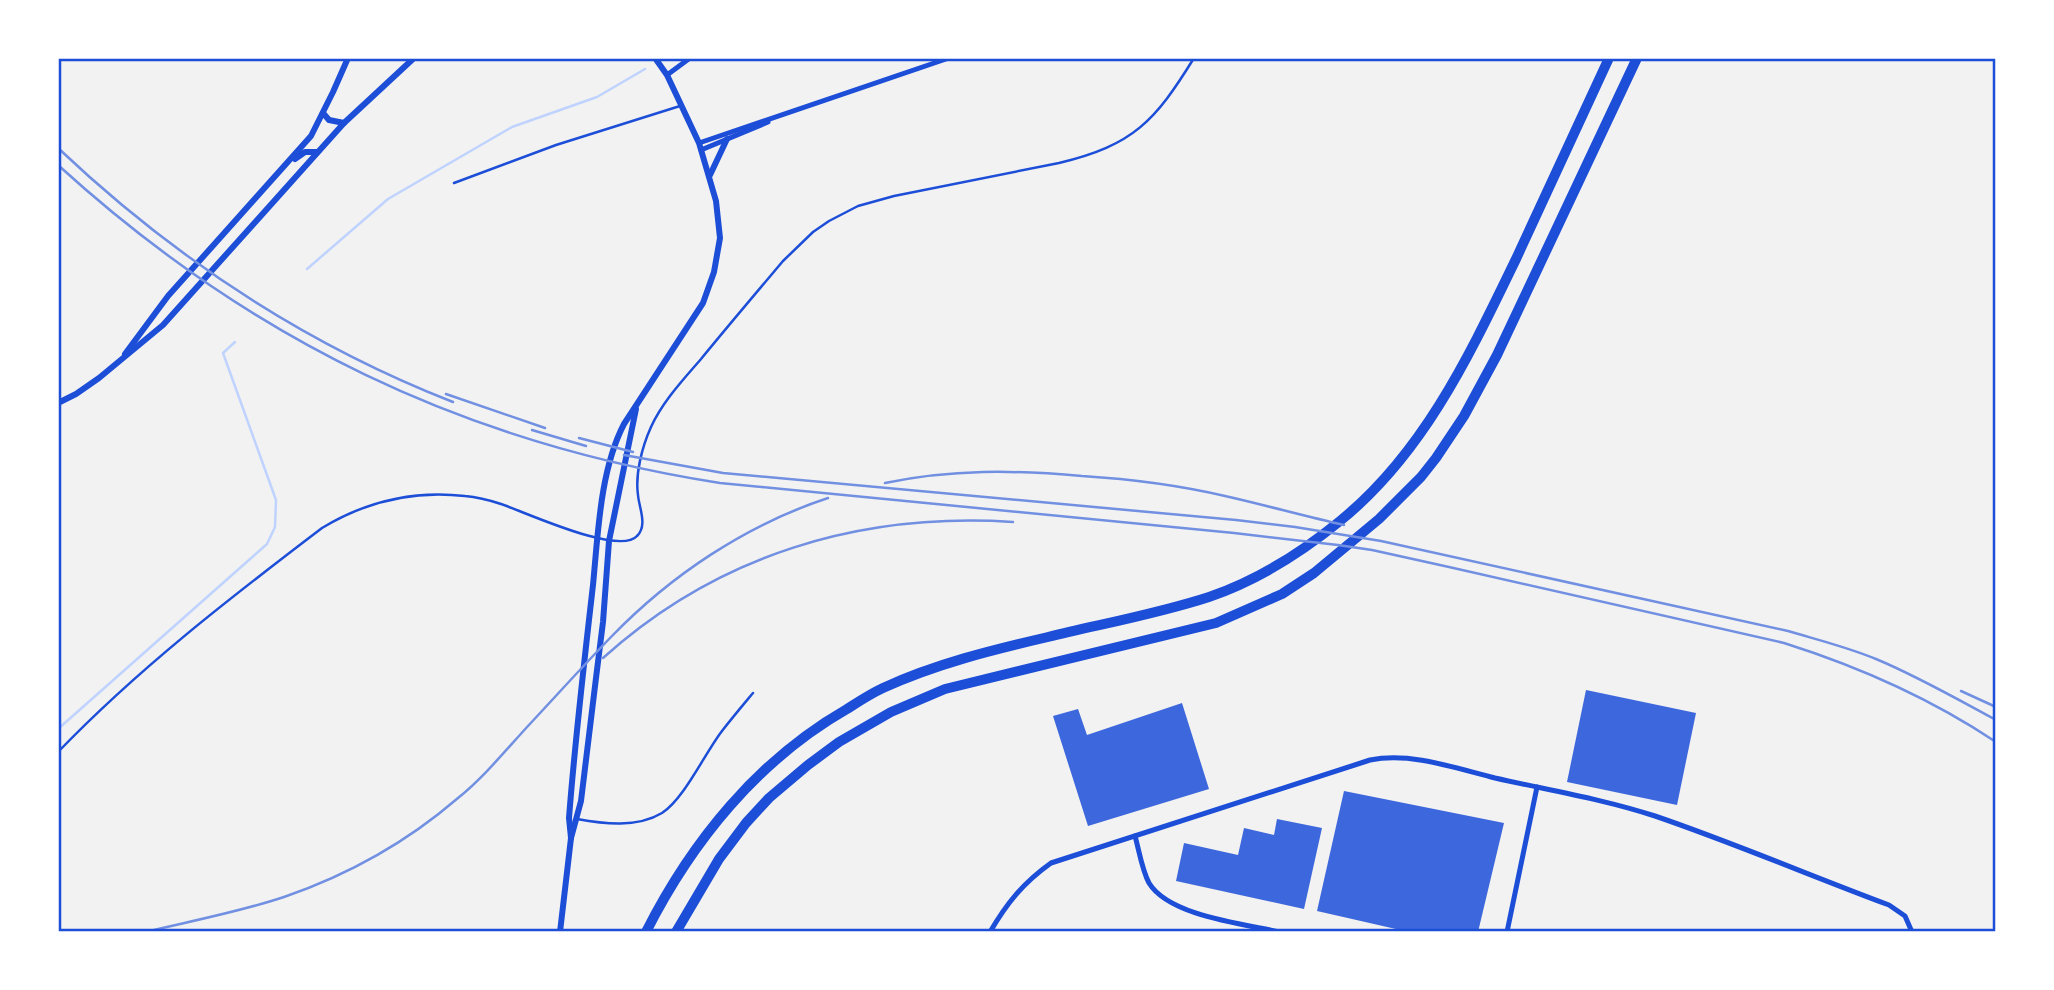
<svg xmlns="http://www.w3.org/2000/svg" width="2054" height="990" viewBox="0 0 2054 990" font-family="Mulish,sans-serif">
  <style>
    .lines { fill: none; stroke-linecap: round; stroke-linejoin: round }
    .stream { stroke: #bfd3fe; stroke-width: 2.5 }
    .building { fill: #3d67dc }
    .service { stroke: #1d4ed8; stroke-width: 2.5 }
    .minor { stroke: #1d4ed8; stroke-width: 5 }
    .tertiary { stroke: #1d4ed8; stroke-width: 6 }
    .motorway { stroke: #1d4ed8; stroke-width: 10 }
    .rail { stroke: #7290e2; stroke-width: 2.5 }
    .neatline { fill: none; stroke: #1d4ed8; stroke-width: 2.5 }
  </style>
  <rect width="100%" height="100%" fill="#f2f2f2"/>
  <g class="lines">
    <g class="stream">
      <polyline points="307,269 388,199 512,127 597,97 645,69"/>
      <polyline points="58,729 267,544 275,527 276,500 223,353 235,342"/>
    </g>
  </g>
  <g class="building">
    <polygon points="1586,690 1696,713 1677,805 1567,782"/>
    <polygon points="1182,703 1209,789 1088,826 1053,716 1078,709 1087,735"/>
    <polygon points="1344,791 1504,823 1478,932 1409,932 1317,911"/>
    <polygon points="1277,819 1322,828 1304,909 1176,881 1184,843 1238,855 1244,828 1274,835"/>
  </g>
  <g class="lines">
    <g class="service">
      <polyline points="454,183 556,145 680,106"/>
      <path d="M58,752C138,669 230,598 322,528C365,502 414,490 465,496C477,497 489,500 501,504C525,512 619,556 637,536C648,525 639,508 638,495C635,474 642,447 651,427C663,401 683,380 701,359C728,326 756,293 783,261L813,232L829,221L858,206L894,196L1059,163C1134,145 1155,121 1194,58"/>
      <path d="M577,819C604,824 637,828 662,813C684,799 705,753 722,731C732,718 743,705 753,693"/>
    </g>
    <g class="minor">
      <polyline points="667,75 690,58"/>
      <polyline points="699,143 949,58"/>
      <polyline points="701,150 768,122"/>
      <path d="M1135,836C1139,850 1142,870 1149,883C1169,916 1244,924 1280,932"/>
      <path d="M990,932C1007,903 1023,883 1051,863L1370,760C1411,752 1455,768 1495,778C1548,790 1603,799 1655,816C1734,843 1811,876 1889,905L1905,916L1912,932"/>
      <polyline points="1507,932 1537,787"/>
    </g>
    <g class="tertiary">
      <polyline points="323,113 329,120 344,123"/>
      <polyline points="295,159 305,152 317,152"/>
      <polyline points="710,175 727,139"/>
      <polyline points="125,354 168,296 311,136 333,92 348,58"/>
      <polyline points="58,403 76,394 99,378 163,325 344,123 414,58"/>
      <path d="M571,838L569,818C575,740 584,663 593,585C598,534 600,470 624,424L703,303L714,272L720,238L716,201L699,143L667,75L655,58"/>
      <polyline points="560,932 571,838 581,801 596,678 603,622 609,541 636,409"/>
    </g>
    <g class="motorway">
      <path d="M646,932C692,841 758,760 847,709C858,702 870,694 883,688C935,664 992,650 1048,637C1101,624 1157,614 1209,597C1256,581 1302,552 1340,521C1424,453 1470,354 1516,259C1547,192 1578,125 1609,58"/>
      <polyline points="676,932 719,859 746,823 769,798 808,765 839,742 891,712 945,689 1216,623 1282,594 1314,573 1379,519 1421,477 1436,458 1464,416 1497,355 1637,58"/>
    </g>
    <g class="rail">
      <path d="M58,148C173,257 305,344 453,402"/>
      <path d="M58,165C250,340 464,443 720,483L1234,533L1338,545L1372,550L1449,567L1784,643C1860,667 1930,698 1996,742"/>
      <polyline points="446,394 545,428"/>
      <polyline points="532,430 586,446"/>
      <polyline points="579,438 633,452"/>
      <path d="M624,455L723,473L1236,520L1295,527L1381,541L1788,631C1818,640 1847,647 1876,659C1917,676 1957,699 1996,720"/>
      <path d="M885,483C952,469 1014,470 1082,476C1130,479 1178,485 1225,496C1265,505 1304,516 1344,525"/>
      <path d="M603,658C717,555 860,512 1013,522"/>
      <polyline points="1961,691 1996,707"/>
      <path d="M145,932C191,921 239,912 284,897C348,875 407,842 458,798C484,777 505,751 528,726C556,696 583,666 611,637C671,575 746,525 828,498"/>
    </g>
  </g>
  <rect width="2054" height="990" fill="none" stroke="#ffffff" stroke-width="119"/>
  <rect x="60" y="60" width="1934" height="870" class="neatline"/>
</svg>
